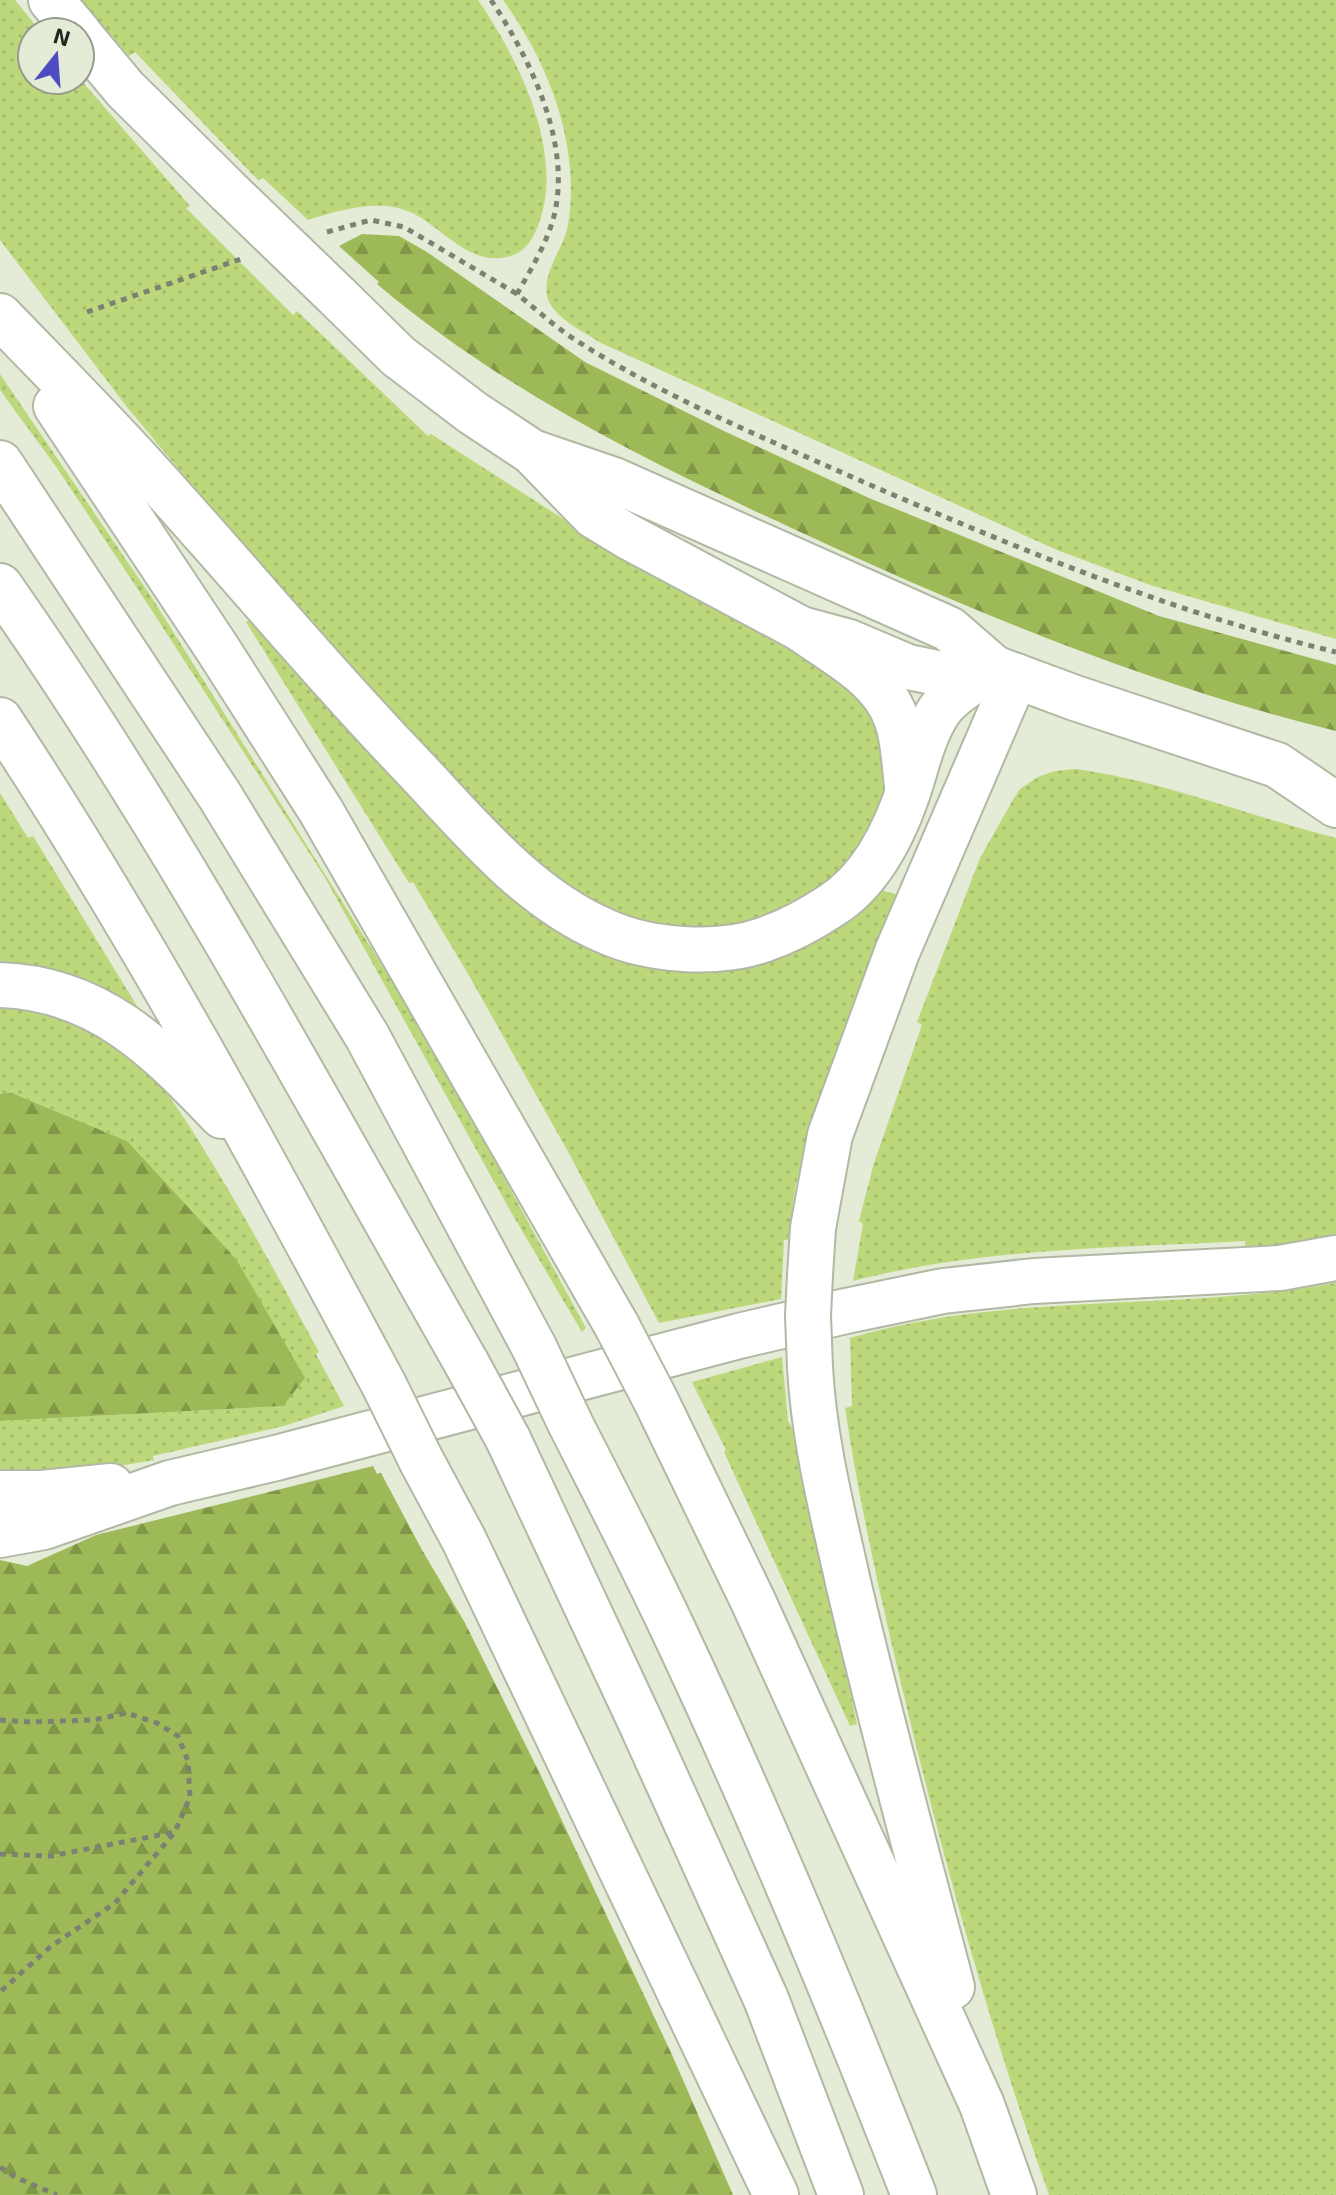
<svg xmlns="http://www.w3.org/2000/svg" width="1336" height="2195" viewBox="0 0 1336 2195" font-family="'Exo 2',sans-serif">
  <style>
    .grass { fill: url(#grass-dots) }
    .forest { fill: url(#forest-firs) }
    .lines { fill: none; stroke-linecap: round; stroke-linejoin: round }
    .secondary-casing { stroke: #b1b8a4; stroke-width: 48 }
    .motorway-casing { stroke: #b1b8a4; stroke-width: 48 }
    .path { stroke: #7d8173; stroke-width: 5; stroke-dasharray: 6 6; stroke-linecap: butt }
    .secondary { stroke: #fff; stroke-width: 44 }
    .motorway { stroke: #fff; stroke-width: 44 }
    .secondary-bridge-casing { stroke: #b1b8a4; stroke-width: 48; stroke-linecap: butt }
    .motorway-bridge-casing { stroke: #b1b8a4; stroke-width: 48; stroke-linecap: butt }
    .secondary-bridge { stroke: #fff; stroke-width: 44 }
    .motorway-bridge { stroke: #fff; stroke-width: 44 }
  </style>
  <defs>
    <pattern id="grass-dots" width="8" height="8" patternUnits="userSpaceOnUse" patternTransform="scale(2)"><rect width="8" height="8" fill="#bcd87b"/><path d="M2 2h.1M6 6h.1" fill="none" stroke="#a1b96a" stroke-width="1.8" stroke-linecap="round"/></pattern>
    <pattern id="forest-firs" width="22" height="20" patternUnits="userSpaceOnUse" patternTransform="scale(2)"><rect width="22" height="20" fill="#9eba58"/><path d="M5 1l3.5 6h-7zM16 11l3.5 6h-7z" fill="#809748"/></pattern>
  </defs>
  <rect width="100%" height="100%" fill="#e4ebd6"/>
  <g class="grass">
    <polygon points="0,0 15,0 41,32 32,32 32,80 80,79 190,206 186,208 293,315 297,311 428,436 431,434 576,527 798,643 873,705 890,777 872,838 821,893 750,925 693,932 617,916 538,868 447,779 232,533 127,407 0,240"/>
    <path d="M79,0H478C518,58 565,152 539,223C532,242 523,256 501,258C465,262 440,225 410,212C380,198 338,210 308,220L263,178L258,180L135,52L129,56Z"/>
    <path d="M503,0H1336V639L1153,586L1057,550L601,343C584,332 550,316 547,295C543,270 564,248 568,225C581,146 549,63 503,0Z"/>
    <polygon points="0,374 152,598 430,1042 586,1328 582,1332 511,1212 324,876 145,600 57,468 0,390"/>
    <polygon points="253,617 398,784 466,852 631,955 875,888 901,896 883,939 878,938 808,1132 795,1189 788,1240 784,1240 781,1299 659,1323 566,1148 467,972 413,882 409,883 246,622"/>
    <path d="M1075,769C1164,781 1249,816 1336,838V1234L1287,1245L1246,1249L1245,1241C1114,1248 980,1248 853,1281L863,1224L859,1221L874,1163L922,1025L917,1022L980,858L1014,798L1020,789L1038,777L1055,771Z"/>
    <polygon points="0,793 28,838 33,836 140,1011 0,968"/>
    <path d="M0,1005C48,1008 98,1027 134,1058C166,1086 189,1125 211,1161C249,1223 284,1288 319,1352L316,1354L344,1406L284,1426L153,1456L154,1460L90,1471L0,1480V1421L283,1406L127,1141L12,1093L0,1094Z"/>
    <path d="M1336,1283V2195H1049C996,2046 953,1894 915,1741C888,1631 862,1520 845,1408L852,1406L850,1338C1008,1291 1175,1312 1336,1283Z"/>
    <polygon points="782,1357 788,1421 794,1430 857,1724 850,1726 724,1452 726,1450 692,1382"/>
  </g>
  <g class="forest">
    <path d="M362,234L399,236L427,252L585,362L726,432L869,498L1159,616L1336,665V731C1150,685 972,612 798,531C650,463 502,390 377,284L379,282L339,246Z"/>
    <polygon points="12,1093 127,1141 236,1259 305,1378 283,1406 0,1421 0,1094"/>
    <polygon points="373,1466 377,1474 381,1473 422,1550 465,1623 541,1776 673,2057 733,2195 0,2195 0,1560 27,1566 96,1535"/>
  </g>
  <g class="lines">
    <g class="secondary-casing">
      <g id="secondary">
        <polyline points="51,0 78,32"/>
        <polyline points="80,35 125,89 229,192"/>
        <polyline points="337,296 398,356 473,413 532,452 594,516 627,536 801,629 849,642 908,667 952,676 994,668"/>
        <polyline points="532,452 614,480 949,629 994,668 1075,698 1277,765 1336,805"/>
      </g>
    </g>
    <g class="motorway-casing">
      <g id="motorway">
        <path d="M0,316C49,367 99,417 146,469C233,564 315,664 404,757C464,819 523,896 605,931C649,951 717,956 763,940C787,932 811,919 832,905C873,879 897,827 911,783C918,760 925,732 939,711C951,693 976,680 994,668"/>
        <polyline points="56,406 217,648 321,811 617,1326"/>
        <polyline points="0,463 220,796 367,1036 534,1347"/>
        <path d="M0,586C174,834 317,1101 467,1364"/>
        <path d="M801,629C835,654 881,676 896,718C904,739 904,763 907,786"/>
        <path d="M0,720C142,935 263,1159 384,1385"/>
        <path d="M0,985C99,988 158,1049 222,1116"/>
        <polyline points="810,1275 813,1228 830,1135 897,952 1016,676"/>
        <path d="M810,1367C814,1441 832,1510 848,1582C880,1718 916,1852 952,1987"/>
        <polyline points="656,1401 753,1601 982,2105 1014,2195"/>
        <path d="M570,1423C604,1490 639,1557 671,1625C759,1811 839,2003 914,2195"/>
        <polyline points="508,1439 640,1721 766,1999 841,2195"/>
        <polyline points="422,1462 464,1540 776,2195"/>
        <polyline points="0,1493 42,1493 111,1486"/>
        <polyline points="0,1535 44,1527 170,1483 276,1458 739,1336 846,1311 943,1291 1034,1281 1280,1268 1336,1258"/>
      </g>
    </g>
    <g class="path">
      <path d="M491,0C531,60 575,149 552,223C544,248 530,271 517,294C536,309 554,326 574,339C665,398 769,440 868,484C1021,550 1174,613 1336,652"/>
      <polyline points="327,232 371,220 404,227 517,294"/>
      <polyline points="87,312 241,259"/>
      <polyline points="0,1720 31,1722 93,1720 127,1713 157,1723 178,1736 188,1761 190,1797 175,1832 115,1903 50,1947 0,1992"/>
      <polyline points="0,1854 51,1856 175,1832"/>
      <polyline points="0,2167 15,2177 57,2195"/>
    </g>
    <use href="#secondary" class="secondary"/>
    <use href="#motorway" class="motorway"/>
    <g class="secondary-bridge-casing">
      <polyline id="secondary-bridge" points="229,192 337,296"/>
    </g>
    <g class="motorway-bridge-casing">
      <g id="motorway-bridge">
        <polyline points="810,1275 808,1316 810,1367"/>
        <polyline points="617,1326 656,1401"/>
        <polyline points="534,1347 570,1423"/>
        <polyline points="467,1364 508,1439"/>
        <polyline points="384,1385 422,1462"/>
      </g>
    </g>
    <use href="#secondary-bridge" class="secondary-bridge"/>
    <use href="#motorway-bridge" class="motorway-bridge"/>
  </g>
  <g transform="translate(56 56) rotate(17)"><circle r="38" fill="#e4ebd6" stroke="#969b8c" stroke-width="2"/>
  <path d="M0-6L14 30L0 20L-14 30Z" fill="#4e4cc2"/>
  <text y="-12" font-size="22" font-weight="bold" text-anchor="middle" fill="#21231c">N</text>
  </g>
</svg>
